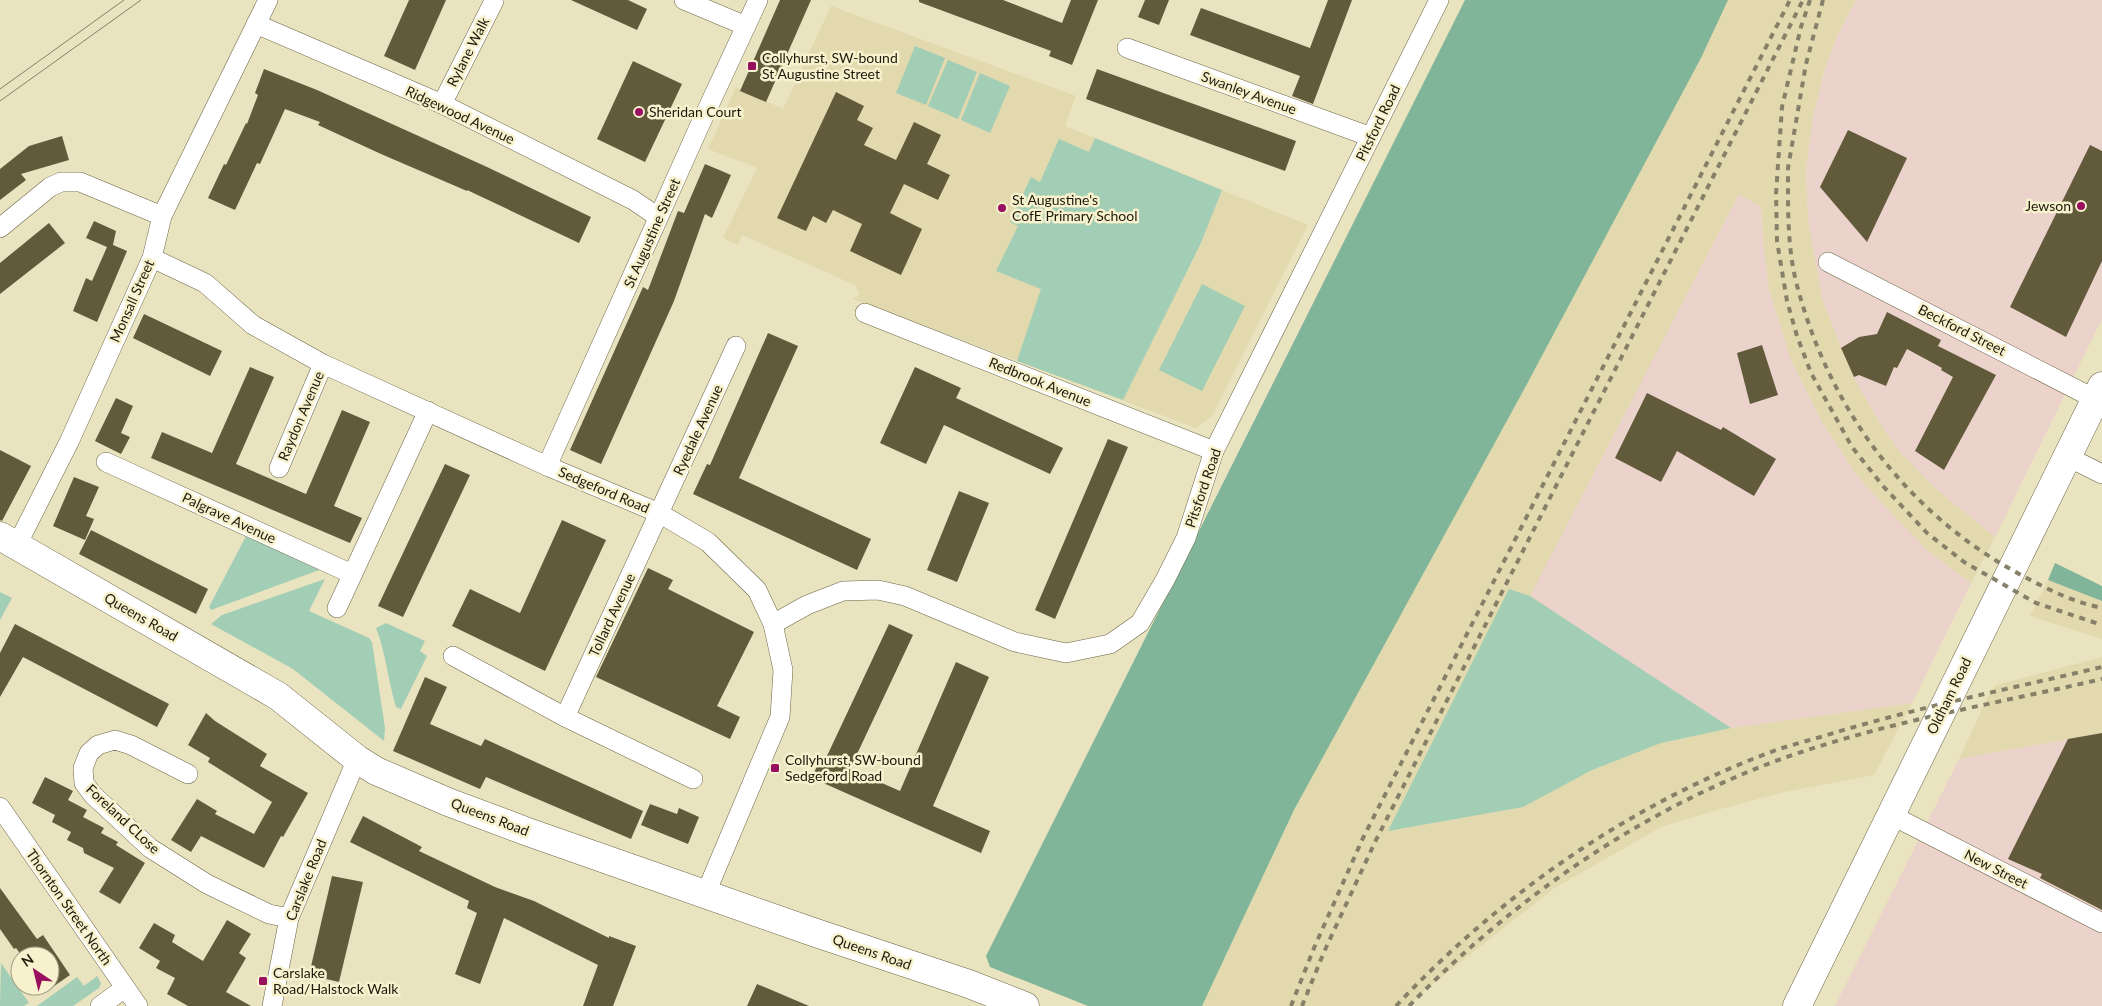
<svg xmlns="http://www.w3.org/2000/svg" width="2102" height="1006" viewBox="0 0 2102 1006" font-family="Lato,sans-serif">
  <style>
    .built { fill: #e2d9ae }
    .industrial { fill: #ebd2cb }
    .green { fill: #a3ceb6 }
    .forest { fill: #80b599 }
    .building { fill: #615b3c }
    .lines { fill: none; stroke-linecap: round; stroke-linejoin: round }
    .minor-casing { stroke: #6b6545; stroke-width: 20 }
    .trunk-casing { stroke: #6b6545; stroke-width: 29 }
    .minor { stroke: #fff; stroke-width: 19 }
    .trunk { stroke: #fff; stroke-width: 28 }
    .tram { stroke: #858067; stroke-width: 1 }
    .rail { stroke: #858067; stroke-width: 4; stroke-dasharray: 6 6; stroke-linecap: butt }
    .poi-dot { fill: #9a0e5f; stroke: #f7f1cd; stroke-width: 2 }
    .labels { text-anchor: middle; stroke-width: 5; stroke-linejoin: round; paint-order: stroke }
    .street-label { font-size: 14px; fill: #1d1a0d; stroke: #f7f1cd }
    .poi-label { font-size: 14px; fill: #1d1a0d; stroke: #f7f1cd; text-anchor: start }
  </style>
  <rect width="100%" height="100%" fill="#eae3c0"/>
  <g class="built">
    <polygon points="1728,0 1856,0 1838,34 1824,72 1813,118 1806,169 1808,218 1822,298 1845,358 1859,387 1883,428 1902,454 1936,489 1995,537 1971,583 1929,552 1907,531 1855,473 1821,420 1790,358 1769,289 1763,241 1761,207 1731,728 1912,703 1874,775 1785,792 1717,810 1661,827 1553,889 1419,995 1409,1006 1202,1006 1294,810 1701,58"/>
    <polygon points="831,6 1076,96 1065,126 1308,225 1212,416 1196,428 853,299 860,294 855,285 742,235 738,245 723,238 757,168 708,149 736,87 783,109"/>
    <polygon points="2048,580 2102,601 2102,639 2030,616"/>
    <polygon points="2102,657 2102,733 1959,759 1990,692 1996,685"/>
  </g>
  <g class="industrial">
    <polygon points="1856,0 2102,0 2102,319 1995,537 1936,489 1902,454 1883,428 1859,387 1845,358 1822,298 1808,218 1806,169 1813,118 1824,73 1838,34"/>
    <polygon points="1739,194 1761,207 1763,241 1769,289 1790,358 1821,420 1855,473 1877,498 1929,552 1971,583 1912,703 1731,728 1530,596"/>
    <polygon points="2102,733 2102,1006 1835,1006 1959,759"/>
  </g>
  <g class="green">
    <polygon points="915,46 945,58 926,105 896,93"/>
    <polygon points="948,60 977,72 958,119 928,106"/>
    <polygon points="980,73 1010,86 990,133 961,120"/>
    <polygon points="1095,138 1222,190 1200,245 1123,400 1017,361 1041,289 996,271 1018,226 1010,222 1031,177 1040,182 1059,139 1089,152"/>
    <polygon points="1202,284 1245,306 1202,391 1159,370"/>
    <polygon points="246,536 322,569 211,610 209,607"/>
    <polygon points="325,579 309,611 369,638 372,642 385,728 384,741 293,669 211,624 222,615"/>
    <polygon points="1509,589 1530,596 1731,728 1661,743 1592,770 1523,807 1388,831"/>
    <polygon points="0,592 12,598 0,620"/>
    <path d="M386,623L425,641L420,651L427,656L401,709L396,707C388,681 386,653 376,628Z"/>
    <polygon points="1,963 29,1003 24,1006 0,1006"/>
    <polygon points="97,976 101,983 99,988 73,1006 37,1006 77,977 84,986"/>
  </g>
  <g class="forest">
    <polygon points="1465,0 1728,0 1701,58 1521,395 1294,810 1202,1006 1088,1006 990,967 986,956"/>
    <polygon points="2055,563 2102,586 2102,601 2048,580"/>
  </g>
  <g class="building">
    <polygon points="409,0 446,0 415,70 384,56"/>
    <polygon points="571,0 628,0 647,9 637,30"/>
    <polygon points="780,0 811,0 766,102 740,91"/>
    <polygon points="919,0 1003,0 1062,23 1071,0 1098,0 1072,65 1049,56 1051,51 919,2"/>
    <polygon points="1145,0 1169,0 1159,25 1138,17"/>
    <polygon points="1328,0 1352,0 1313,104 1292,96 1300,76 1190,35 1201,8 1310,48"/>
    <polygon points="633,61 682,84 645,162 597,139"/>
    <polygon points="264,69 317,90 487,167 591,217 579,243 467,190 467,191 381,154 318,125 320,122 285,109 260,164 257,163 235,210 208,198 224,164 226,165 246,123 247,124 258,95 255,93"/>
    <polygon points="1097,69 1296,141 1285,171 1086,99"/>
    <polygon points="836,92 864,106 857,120 873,128 864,145 896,160 914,122 941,135 927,164 950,175 938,200 904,184 890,213 922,229 901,275 850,251 862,224 833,210 826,223 813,216 806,231 777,218"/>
    <polygon points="1848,130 1907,158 1867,242 1820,187"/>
    <polygon points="62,136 69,160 21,174 26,180 0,200 0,169 29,146"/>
    <polygon points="2090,145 2102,151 2102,261 2066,337 2010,307"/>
    <polygon points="705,164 731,175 712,218 705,214 674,301 601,464 570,450 643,287 648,290 678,211 684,213"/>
    <polygon points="94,221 116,231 113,245 127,251 97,322 73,311 86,278 92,281 107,247 86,238"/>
    <polygon points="49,223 65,243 0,294 0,263"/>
    <polygon points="1887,312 1941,340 1938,346 1996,375 1944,470 1915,451 1953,377 1941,370 1942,368 1907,349 1897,368 1894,367 1886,386 1859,375 1854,377 1841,348 1859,337 1877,334"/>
    <polygon points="144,314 222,351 210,376 133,338"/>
    <polygon points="768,333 798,346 739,478 871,539 857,570 693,494 707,464 710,465"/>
    <polygon points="1762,345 1778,395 1750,404 1737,353"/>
    <polygon points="250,367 274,377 236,464 306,494 342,410 370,422 334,506 362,518 350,543 151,458 162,432 212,453"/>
    <polygon points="915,367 961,388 956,398 1063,448 1050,474 944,425 926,464 880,443"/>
    <polygon points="1647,393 1721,430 1723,427 1776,459 1754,496 1677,451 1661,482 1615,458"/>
    <polygon points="116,398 133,406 121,433 130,437 121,454 95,441"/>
    <polygon points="1108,439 1128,447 1055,619 1035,610"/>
    <polygon points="0,450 31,466 2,521 0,520"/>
    <polygon points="445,464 470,475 403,617 378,606"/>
    <polygon points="74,477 99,487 86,516 94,519 85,540 53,526"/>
    <polygon points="959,491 989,503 957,582 927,570"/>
    <polygon points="562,520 606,540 545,671 452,626 470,589 520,613"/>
    <polygon points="91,530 208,589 196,614 79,554"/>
    <polygon points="648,568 673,580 668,589 754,632 717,706 740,717 730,739 596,677"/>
    <polygon points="15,624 169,704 157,727 23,657 0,697 0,653"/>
    <polygon points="889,624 913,635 850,769 900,791 956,662 989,677 933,806 990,831 981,853 812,778 821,756 826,758"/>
    <polygon points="425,677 447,687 430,724 481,746 485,739 643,811 631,839 486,777 480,789 393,751"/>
    <polygon points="206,713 215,721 267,754 260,766 308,793 283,837 281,836 264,868 201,836 191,852 171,840 197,799 217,811 215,814 254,834 272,802 208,762 210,758 188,745"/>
    <polygon points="2102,733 2102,910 2040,878 2042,874 2008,859 2068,739"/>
    <polygon points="45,777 73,791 68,800 87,810 83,817 104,828 101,833 118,842 116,845 145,863 120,904 99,892 114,868 84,853 83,848 67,840 71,832 52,822 55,815 32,803"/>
    <polygon points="650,804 677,814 679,808 699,817 688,844 641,825"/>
    <polygon points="363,816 422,847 419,851 495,887 534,901 609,938 609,936 636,946 613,1006 583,1006 598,965 504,918 480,984 455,974 477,913 467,908 469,901 350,842"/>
    <polygon points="332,876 363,882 339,982 309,975"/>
    <polygon points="0,888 37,939 43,935 70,975 47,991 43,986 50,986 50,956 22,956 16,948 14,949 0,929"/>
    <polygon points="227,920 251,934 239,953 246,958 226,992 251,1006 188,1006 167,994 175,978 156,968 160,961 139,948 154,923 175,935 172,942 203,961"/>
    <polygon points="757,984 809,1006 747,1006"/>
  </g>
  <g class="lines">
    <g class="minor-casing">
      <g id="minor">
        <polyline points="684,0 746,26"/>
        <polyline points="256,24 442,104 633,200 658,217"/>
        <polyline points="1127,48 1371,137"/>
        <polyline points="442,104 494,1"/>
        <polyline points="0,228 50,187 61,182 80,182 162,216"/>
        <polyline points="152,258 205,283 253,325 323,364 547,466 659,513 708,542 757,590 773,624 783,670 780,717 705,895"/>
        <polyline points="1828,262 2095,399"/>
        <polyline points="865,313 1214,451"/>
        <polyline points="2068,457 2102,474"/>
        <polyline points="106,462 352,574"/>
        <polyline points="547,466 699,127 758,0"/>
        <polyline points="279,468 323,364"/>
        <polyline points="17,545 69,442 152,258 162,216 268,0"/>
        <polyline points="337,608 428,411"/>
        <polyline points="773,624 807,605 843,591 878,590 905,596 1015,642 1066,653 1110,644 1140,623 1165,580 1186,538 1214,451 1439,0"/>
        <polyline points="453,656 565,717"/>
        <polyline points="188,774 131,745 115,740 98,745 89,753 83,768 84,783 93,795 150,848 207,884 269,914 289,918"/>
        <polyline points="693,779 565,717 736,346"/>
        <polyline points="0,807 138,1006"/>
        <polyline points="1891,815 2102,923"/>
        <polyline points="100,1006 125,988"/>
        <polyline points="272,1006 289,918 357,759"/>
      </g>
    </g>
    <g class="trunk-casing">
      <g id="trunk">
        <polyline points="0,536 278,696 357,759 376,771 448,802 528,832 813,932 969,984 1025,1006"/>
        <polyline points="1797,1006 2102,386"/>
      </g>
    </g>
    <use href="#minor" class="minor"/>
    <use href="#trunk" class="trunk"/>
    <g class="tram">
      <polyline points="0,89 124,0"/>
      <polyline points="0,101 141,0"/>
    </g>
    <g class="rail">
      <polyline points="1810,0 1801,27 1782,107 1776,194 1777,241 1787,301 1797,336 1811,373 1852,447 1883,486 1927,533 1964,562 2036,603 2102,625"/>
      <path d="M1823,0L1806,64L1788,168C1788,208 1787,251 1798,289C1830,408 1904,509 2012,570C2041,586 2069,601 2102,608"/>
      <polyline points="1291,1006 1314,948 1363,838 1790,0"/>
      <polyline points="1302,1006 1324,952 1375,842 1803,0"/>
      <path d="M1396,1006C1502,893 1633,802 1779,749C1798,743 1818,738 1837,732C1924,706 2013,688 2102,667"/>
      <path d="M1409,1006C1525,887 1670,790 1830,743C1919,716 2012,700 2102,679"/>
    </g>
  </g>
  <g class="poi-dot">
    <rect x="747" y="61" width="10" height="10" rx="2.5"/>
    <circle cx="639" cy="112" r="5"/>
    <circle cx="2081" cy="206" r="5"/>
    <circle cx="1002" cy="208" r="5"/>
    <rect x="770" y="763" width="10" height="10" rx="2.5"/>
    <rect x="258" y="976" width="10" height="10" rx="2.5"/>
  </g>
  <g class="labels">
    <g class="street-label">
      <text transform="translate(468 52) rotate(-63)" y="5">Rylane Walk</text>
      <text transform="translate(1249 93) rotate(20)" y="5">Swanley Avenue</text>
      <text transform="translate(460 115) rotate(25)" y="5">Ridgewood Avenue</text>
      <text transform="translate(1378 123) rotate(-64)" y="5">Pitsford Road</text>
      <text transform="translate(652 233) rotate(-66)" y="5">St Augustine Street</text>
      <text transform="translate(132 301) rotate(-66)" y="5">Monsall Street</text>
      <text transform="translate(1962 330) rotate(27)" y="5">Beckford Street</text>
      <text transform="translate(1040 382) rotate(22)" y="5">Redbrook Avenue</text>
      <text transform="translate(301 416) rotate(-67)" y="5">Raydon Avenue</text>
      <text transform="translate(698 430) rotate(-65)" y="5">Ryedale Avenue</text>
      <text transform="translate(1203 488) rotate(-71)" y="5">Pitsford Road</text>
      <text transform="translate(604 490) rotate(23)" y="5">Sedgeford Road</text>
      <text transform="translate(229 518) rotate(25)" y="5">Palgrave Avenue</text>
      <text transform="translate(612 615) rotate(-65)" y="5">Tollard Avenue</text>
      <text transform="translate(141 617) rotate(30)" y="5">Queens Road</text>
      <text transform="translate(1949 696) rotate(-64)" y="5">Oldham Road</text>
      <text transform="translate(490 817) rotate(21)" y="5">Queens Road</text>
      <text transform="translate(123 819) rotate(43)" y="5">Foreland CLose</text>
      <text transform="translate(1996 869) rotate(27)" y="5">New Street</text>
      <text transform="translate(306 880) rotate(-68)" y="5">Carslake Road</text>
      <text transform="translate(69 907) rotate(55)" y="5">Thornton Street North</text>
      <text transform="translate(872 952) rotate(19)" y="5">Queens Road</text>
    </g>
    <g class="poi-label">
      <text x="762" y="63">Collyhurst, SW-bound<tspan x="762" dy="16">St Augustine Street</tspan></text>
      <text x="649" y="117">Sheridan Court</text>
      <text x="1012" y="205">St Augustine's<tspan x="1012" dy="16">CofE Primary School</tspan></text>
      <text x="2071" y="211" text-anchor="end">Jewson</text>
      <text x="785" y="765">Collyhurst, SW-bound<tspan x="785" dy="16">Sedgeford Road</tspan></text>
      <text x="273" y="978">Carslake<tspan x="273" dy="16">Road/Halstock Walk</tspan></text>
    </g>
  </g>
  <g transform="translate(35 971) rotate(325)"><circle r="24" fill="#f7f1cd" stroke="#a09b80"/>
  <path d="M0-4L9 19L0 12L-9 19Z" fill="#9a0e5f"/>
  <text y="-8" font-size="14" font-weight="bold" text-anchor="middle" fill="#1d1a0d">N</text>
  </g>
</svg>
